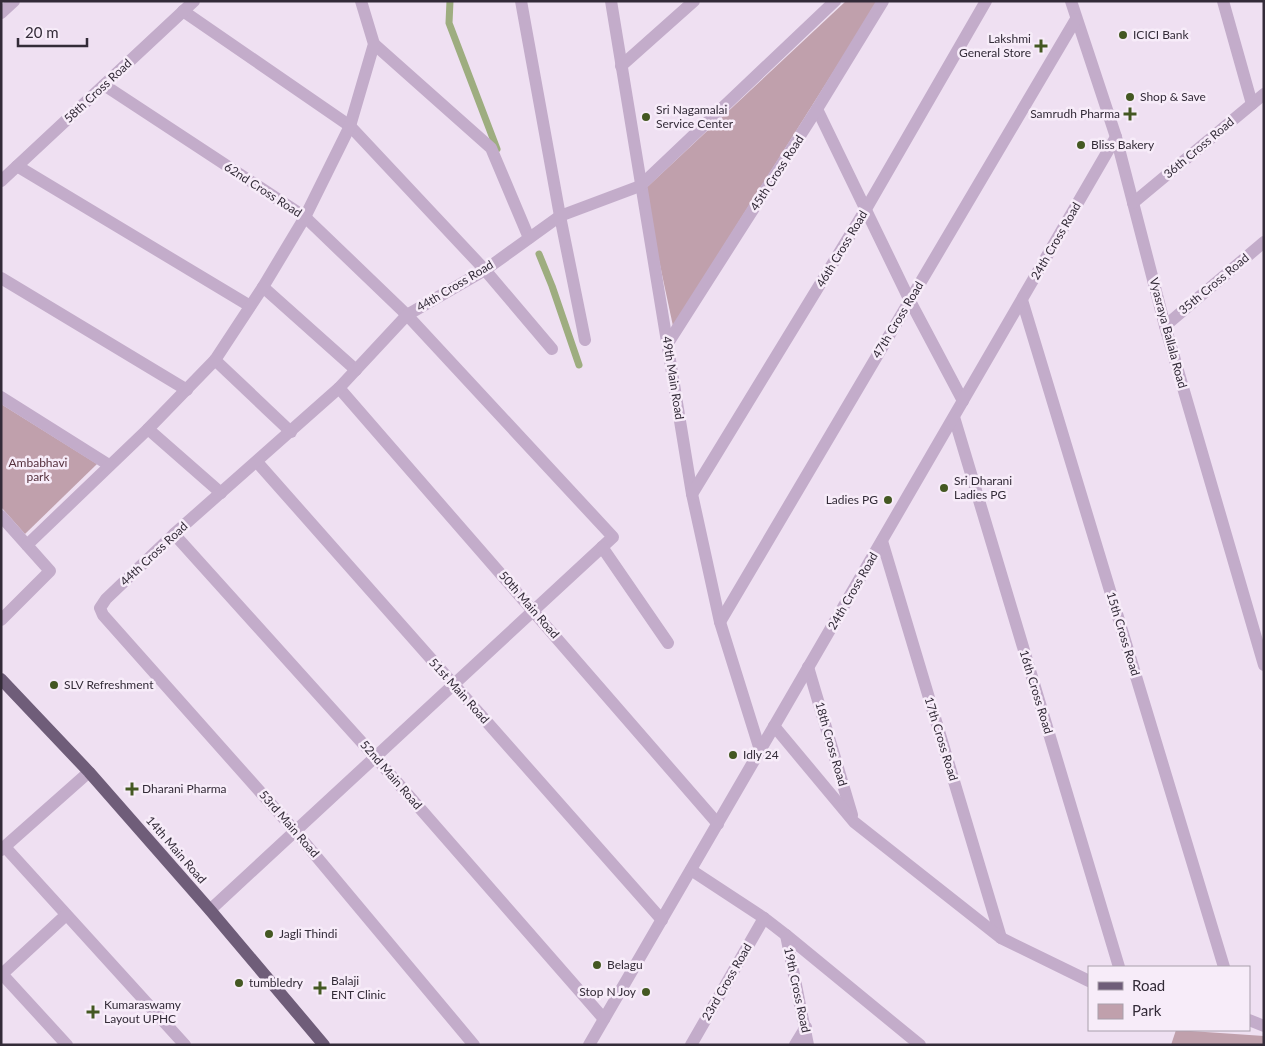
<svg xmlns="http://www.w3.org/2000/svg" width="1265" height="1046" viewBox="0 0 1265 1046" font-family="Lato,sans-serif">
  <style>
    .green { fill: #c0a0ac }
    .lines { fill: none; stroke-linecap: round; stroke-linejoin: round }
    .stream { stroke: #9ead80; stroke-width: 7 }
    .minor { stroke: #c3acca; stroke-width: 12 }
    .major { stroke: #6f5d79; stroke-width: 12 }
    .poi-dot { fill: #445822; stroke: #f7ecf9; stroke-width: 2 }
    .labels { text-anchor: middle; stroke-width: 5; stroke-linejoin: round; paint-order: stroke }
    .poi-label { font-size: 12px; fill: #332b38; stroke: #f7ecf9; text-anchor: start }
    .street-label { font-size: 12px; fill: #332b38; stroke: #f7ecf9 }
    .park-label { font-size: 12px; fill: #55303c; stroke: #f7ecf9 }
  </style>
  <rect width="100%" height="100%" fill="#efe0f2"/>
  <g class="green">
    <polygon points="846,1 878,1 673,326 644,190"/>
    <polygon points="1,404 97,464 25,534 1,507"/>
    <polygon points="1176,1030 1264,1036 1264,1045 1171,1045"/>
  </g>
  <g class="lines">
    <g class="stream">
      <polyline points="450,1 449,23 497,149"/>
      <polyline points="539,254 552,286 579,365"/>
    </g>
    <g class="minor">
      <polyline points="521,1 560,216 585,340"/>
      <polyline points="611,1 692,494 720,622 760,750"/>
      <polyline points="1071,1 1116,137 1165,326 1264,665"/>
      <polyline points="1223,1 1252,104"/>
      <polyline points="183,11 350,126 485,270 552,349"/>
      <polyline points="1,13 14,1"/>
      <polyline points="374,44 491,148 529,238"/>
      <polyline points="621,66 694,1"/>
      <polyline points="104,85 305,217 407,315 613,537 210,910"/>
      <polyline points="817,109 910,301 963,401"/>
      <polyline points="17,166 250,306"/>
      <polyline points="1,181 194,1"/>
      <polyline points="1133,203 1264,94"/>
      <polyline points="1,278 187,390"/>
      <polyline points="263,287 356,370"/>
      <polyline points="1022,300 1224,967"/>
      <polyline points="1165,326 1264,242"/>
      <polyline points="668,343 817,109 883,1"/>
      <polyline points="215,360 291,432"/>
      <polyline points="339,388 718,824"/>
      <polyline points="1,397 109,465"/>
      <polyline points="954,417 1119,967"/>
      <polyline points="148,429 221,493"/>
      <polyline points="257,462 662,920"/>
      <polyline points="692,494 866,209 986,1"/>
      <polyline points="1,516 50,571 1,620"/>
      <polyline points="174,534 375,757 604,1019"/>
      <polyline points="882,541 1001,938"/>
      <polyline points="27,545 148,429 215,360 263,287 305,217 350,126 374,44 361,1"/>
      <polyline points="602,547 668,643"/>
      <polyline points="720,622 1076,19"/>
      <polyline points="808,667 852,815"/>
      <polyline points="774,726 854,822 1001,938 1089,981"/>
      <polyline points="5,847 185,1045"/>
      <polyline points="1,850 89,772"/>
      <polyline points="691,870 764,918 786,935 920,1045"/>
      <polyline points="786,935 808,1045"/>
      <polyline points="2,974 67,1045"/>
      <polyline points="1,975 66,915"/>
      <polyline points="1249,1020 1264,1026"/>
      <polyline points="474,1045 295,831 103,615 100,608 106,599 174,534 339,388 407,315 485,270 560,216 640,186 835,1"/>
      <polyline points="589,1045 1116,137"/>
      <polyline points="691,1045 764,918"/>
      <polyline points="795,1045 806,1027"/>
    </g>
    <polyline class="major" points="1,679 89,772 210,910 324,1045"/>
  </g>
  <g class="poi-dot">
    <circle cx="1123" cy="35" r="5"/>
    <path d="M1038.5 38.5h5v5h5v5h-5v5h-5v-5h-5v-5h5z"/>
    <circle cx="1130" cy="97" r="5"/>
    <path d="M1127.5 106.5h5v5h5v5h-5v5h-5v-5h-5v-5h5z"/>
    <circle cx="646" cy="117" r="5"/>
    <circle cx="1081" cy="145" r="5"/>
    <circle cx="944" cy="488" r="5"/>
    <circle cx="888" cy="500" r="5"/>
    <circle cx="54" cy="685" r="5"/>
    <circle cx="733" cy="755" r="5"/>
    <path d="M129.5 781.5h5v5h5v5h-5v5h-5v-5h-5v-5h5z"/>
    <circle cx="269" cy="934" r="5"/>
    <circle cx="597" cy="965" r="5"/>
    <circle cx="239" cy="983" r="5"/>
    <path d="M317.5 980.5h5v5h5v5h-5v5h-5v-5h-5v-5h5z"/>
    <circle cx="646" cy="992" r="5"/>
    <path d="M90.5 1004.5h5v5h5v5h-5v5h-5v-5h-5v-5h5z"/>
  </g>
  <g class="labels">
    <g class="poi-label">
      <text x="1133" y="39">ICICI Bank</text>
      <text x="1031" y="43" text-anchor="end">Lakshmi<tspan x="1031" dy="14">General Store</tspan></text>
      <text x="1140" y="101">Shop &amp; Save</text>
      <text x="656" y="114">Sri Nagamalai<tspan x="656" dy="14">Service Center</tspan></text>
      <text x="1120" y="118" text-anchor="end">Samrudh Pharma</text>
      <text x="1091" y="149">Bliss Bakery</text>
      <text x="954" y="485">Sri Dharani<tspan x="954" dy="14">Ladies PG</tspan></text>
      <text x="878" y="504" text-anchor="end">Ladies PG</text>
      <text x="64" y="689">SLV Refreshment</text>
      <text x="743" y="759">Idly 24</text>
      <text x="142" y="793">Dharani Pharma</text>
      <text x="279" y="938">Jagli Thindi</text>
      <text x="607" y="969">Belagu</text>
      <text x="331" y="985">Balaji<tspan x="331" dy="14">ENT Clinic</tspan></text>
      <text x="249" y="987">tumbledry</text>
      <text x="636" y="996" text-anchor="end">Stop N Joy</text>
      <text x="104" y="1009">Kumaraswamy<tspan x="104" dy="14">Layout UPHC</tspan></text>
    </g>
    <g class="street-label">
      <text transform="translate(98 91) rotate(-43)" y="4">58th Cross Road</text>
      <text transform="translate(1199 148) rotate(-40)" y="4">36th Cross Road</text>
      <text transform="translate(777 173) rotate(-57)" y="4">45th Cross Road</text>
      <text transform="translate(263 190) rotate(33)" y="4">62nd Cross Road</text>
      <text transform="translate(1056 241) rotate(-60)" y="4">24th Cross Road</text>
      <text transform="translate(842 249) rotate(-59)" y="4">46th Cross Road</text>
      <text transform="translate(1214 284) rotate(-40)" y="4">35th Cross Road</text>
      <text transform="translate(455 286) rotate(-31)" y="4">44th Cross Road</text>
      <text transform="translate(898 320) rotate(-59)" y="4">47th Cross Road</text>
      <text transform="translate(1168 333) rotate(75)" y="4">Vyasraya Ballala Road</text>
      <text transform="translate(673 378) rotate(81)" y="4">49th Main Road</text>
      <text transform="translate(154 554) rotate(-43)" y="4">44th Cross Road</text>
      <text transform="translate(853 591) rotate(-60)" y="4">24th Cross Road</text>
      <text transform="translate(529 605) rotate(49)" y="4">50th Main Road</text>
      <text transform="translate(1123 634) rotate(73)" y="4">15th Cross Road</text>
      <text transform="translate(459 691) rotate(48)" y="4">51st Main Road</text>
      <text transform="translate(1036 692) rotate(73)" y="4">16th Cross Road</text>
      <text transform="translate(941 739) rotate(73)" y="4">17th Cross Road</text>
      <text transform="translate(831 744) rotate(74)" y="4">18th Cross Road</text>
      <text transform="translate(391 775) rotate(49)" y="4">52nd Main Road</text>
      <text transform="translate(289 824) rotate(49)" y="4">53rd Main Road</text>
      <text transform="translate(176 850) rotate(49)" y="4">14th Main Road</text>
      <text transform="translate(727 982) rotate(-60)" y="4">23rd Cross Road</text>
      <text transform="translate(797 990) rotate(78)" y="4">19th Cross Road</text>
    </g>
    <g class="park-label">
      <text x="38" y="467">Ambabhavi<tspan x="38" dy="14">park</tspan></text>
    </g>
  </g>
  <rect width="1265" height="1046" fill="none" stroke="#332b38" stroke-width="5"/>
  <rect x="1088" y="966" width="162" height="65" fill="#f7ecf9" stroke="#a99fac"/>
  <rect x="1098" y="982" width="25" height="8" fill="#6f5d79" stroke="#a99fac"/>
  <text x="1132" y="991" font-size="15" fill="#332b38">Road</text>
  <rect x="1098" y="1004" width="25" height="15" fill="#c0a0ac" stroke="#a99fac"/>
  <text x="1132" y="1016" font-size="15" fill="#332b38">Park</text>
  <path d="M18 38v8h69v-8" fill="none" stroke="#332b38" stroke-width="2.5"/>
  <text x="25" y="38" font-size="15" fill="#332b38" stroke="#f7ecf9" stroke-width="4" paint-order="stroke">20 m</text>
</svg>
